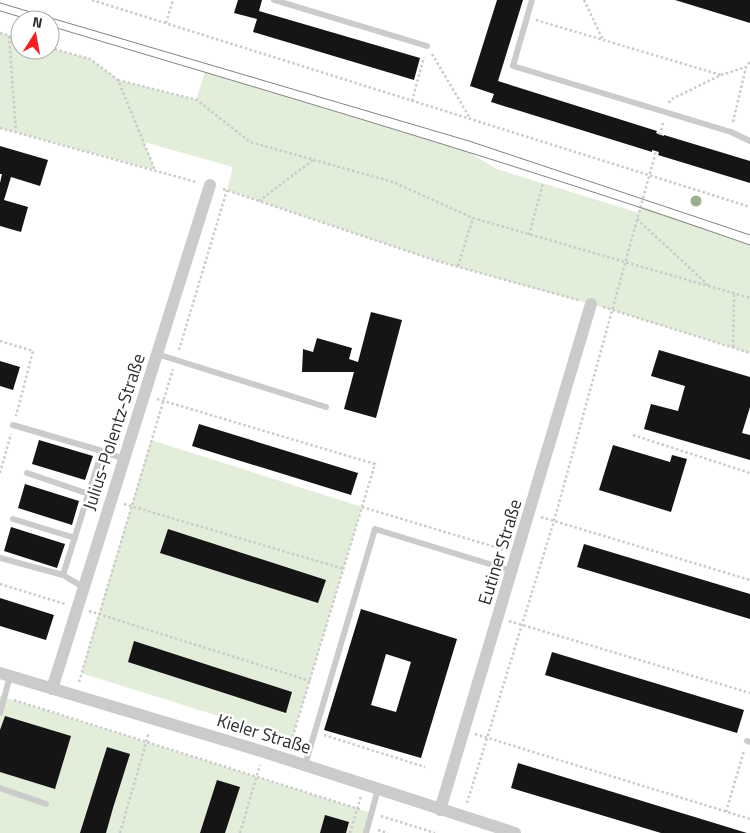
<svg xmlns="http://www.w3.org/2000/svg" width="750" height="833" viewBox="0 0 750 833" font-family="'Titillium Web',sans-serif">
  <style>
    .green { fill: #e2edda }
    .building { fill: #151515; fill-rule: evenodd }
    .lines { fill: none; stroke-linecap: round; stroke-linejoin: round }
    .path { stroke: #cbcbcb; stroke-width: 2.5; stroke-dasharray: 2.5 2.5; stroke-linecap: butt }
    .lane { stroke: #cbcbcb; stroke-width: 6 }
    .street { stroke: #cbcbcb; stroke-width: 12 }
    .tram { stroke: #838383; stroke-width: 1 }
    .tree { fill: #9daf91 }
    .labels { text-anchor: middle; stroke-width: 5; stroke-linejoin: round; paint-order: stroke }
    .street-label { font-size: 18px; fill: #2e2e2e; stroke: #fff }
  </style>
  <rect width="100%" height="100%" fill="#fff"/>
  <g class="green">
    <polygon points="0,33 20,39 20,50 50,50 50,48 90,59 118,80 196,100 205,72 468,152 497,169 639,213 641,206 750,245 750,353 612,310 437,261 227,190 233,167 144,142 155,170 0,128"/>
    <polygon points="151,440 362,507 292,739 81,673"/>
    <polygon points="0,696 371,813 366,833 0,833"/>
  </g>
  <g class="building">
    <polygon points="238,0 262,0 259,11 420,58 414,80 253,32 257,19 234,13"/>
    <polygon points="497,0 523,0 498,81 657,131 656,133 664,136 664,135 750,161 750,183 658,155 659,152 652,150 652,152 491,102 494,94 470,86"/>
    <polygon points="675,0 750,0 750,23"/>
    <polygon points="0,146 48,160 40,186 11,177 4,200 28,207 21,232 0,226 0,183 2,174 0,174"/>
    <polygon points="371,312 402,320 376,418 344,409 354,372 302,372 303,349 313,352 317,338 352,348 349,359 358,362"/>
    <polygon points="659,350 750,377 750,407 742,433 750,435 750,460 644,429 651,404 678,411 685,386 651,376"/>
    <polygon points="0,361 20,367 13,390 0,386"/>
    <polygon points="199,424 358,473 351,495 192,446"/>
    <polygon points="39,440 93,456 85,480 32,464"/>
    <polygon points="613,445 670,462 672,455 687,459 671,512 599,490"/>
    <polygon points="25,484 79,501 72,525 18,508"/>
    <polygon points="11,527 65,544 57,568 4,551"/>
    <polygon points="168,529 326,580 318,603 160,553"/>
    <polygon points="584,544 750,594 750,619 577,567"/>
    <polygon points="0,598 54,615 46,640 0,626"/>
    <path d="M361,609L457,639L421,758L324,730ZM386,654L411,662L396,712L371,705Z"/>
    <polygon points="134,641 292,692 286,713 128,662"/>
    <polygon points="552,652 744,710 737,733 545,675"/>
    <polygon points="5,716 71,736 55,789 0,772 0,730"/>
    <polygon points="107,747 130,754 113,808 106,833 80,833"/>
    <polygon points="518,763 747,833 661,833 511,788"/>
    <polygon points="217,780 240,787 225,833 200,833"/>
    <polygon points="325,815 349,822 346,833 320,833"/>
  </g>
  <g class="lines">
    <g class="path">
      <polyline points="92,0 750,207"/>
      <polyline points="584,0 603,40"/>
      <polyline points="536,20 721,75"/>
      <polyline points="166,23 173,0"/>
      <polyline points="0,33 20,39"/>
      <polyline points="9,36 16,131"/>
      <polyline points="50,48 90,59 118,80 155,170"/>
      <polyline points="432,54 470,118"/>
      <polyline points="118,80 197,100 250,142 393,182 473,218 750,298"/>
      <polyline points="412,101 424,57"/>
      <polyline points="669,103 670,100 721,75 746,67"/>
      <polyline points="733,122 746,67 750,62"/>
      <polyline points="0,128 196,182"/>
      <polyline points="660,135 663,123"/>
      <polyline points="223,189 437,261 578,300"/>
      <polyline points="259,201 313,160"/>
      <polyline points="637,219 708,285"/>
      <polyline points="529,235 543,183"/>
      <polyline points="458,266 473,218"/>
      <polyline points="603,307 750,353"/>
      <polyline points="0,341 33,351 16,416"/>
      <polyline points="733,347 734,294"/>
      <polyline points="179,350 227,190"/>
      <polyline points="157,399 375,464 292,739"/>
      <polyline points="633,435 750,473"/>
      <polyline points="0,473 11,434"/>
      <polyline points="124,504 344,569"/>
      <polyline points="362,507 505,550"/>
      <polyline points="541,517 750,580"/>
      <polyline points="0,584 65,604"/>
      <polyline points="89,611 310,681"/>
      <polyline points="509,621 750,693"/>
      <polyline points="79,682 173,369"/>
      <polyline points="14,700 362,810"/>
      <polyline points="475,734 750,819"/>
      <polyline points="324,735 425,767"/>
      <polyline points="467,803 554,521 656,151"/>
      <polyline points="726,812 744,751"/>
      <polyline points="381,816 435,833"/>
      <polyline points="378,830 388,833"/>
      <polyline points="120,833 149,732"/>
      <polyline points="240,833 260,765"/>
      <polyline points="350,833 361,796"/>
    </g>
    <g class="lane">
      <polyline points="274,0 427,46"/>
      <polyline points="532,0 513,66 731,132 750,141"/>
      <polyline points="157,354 326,407"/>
      <polyline points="13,425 102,451"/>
      <polyline points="27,473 89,494"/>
      <polyline points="13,519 75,538"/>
      <polyline points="0,558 63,575 83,587"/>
      <polyline points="63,575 102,451 124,459"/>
      <polyline points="0,713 10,676"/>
      <polyline points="747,741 750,742"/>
      <polyline points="305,765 375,529 512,571"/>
      <polyline points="0,788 46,804"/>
      <polyline points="366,833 378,789"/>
    </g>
    <g class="street">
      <polyline points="0,673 264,752 515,833"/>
      <polyline points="52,689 210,185"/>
      <polyline points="440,810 591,304"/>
    </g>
    <g class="tram">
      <polyline points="0,3 469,141 750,235"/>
      <polyline points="0,11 31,20"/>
      <path d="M50,26C284,96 519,164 750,245"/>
    </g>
  </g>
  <circle class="tree" cx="696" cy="201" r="5.5"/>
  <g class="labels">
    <g class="street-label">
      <text transform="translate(114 432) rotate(-72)" y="6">Julius-Polentz-Straße</text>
      <text transform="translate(500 552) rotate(-73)" y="6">Eutiner Straße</text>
      <text transform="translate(264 734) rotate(17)" y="6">Kieler Straße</text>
    </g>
  </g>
  <g transform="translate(35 35) rotate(11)"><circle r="24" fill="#ffffff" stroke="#ababab"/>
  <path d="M0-4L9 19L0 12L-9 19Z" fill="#f5201f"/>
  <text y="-8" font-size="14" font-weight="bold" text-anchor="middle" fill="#2e2e2e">N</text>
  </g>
</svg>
